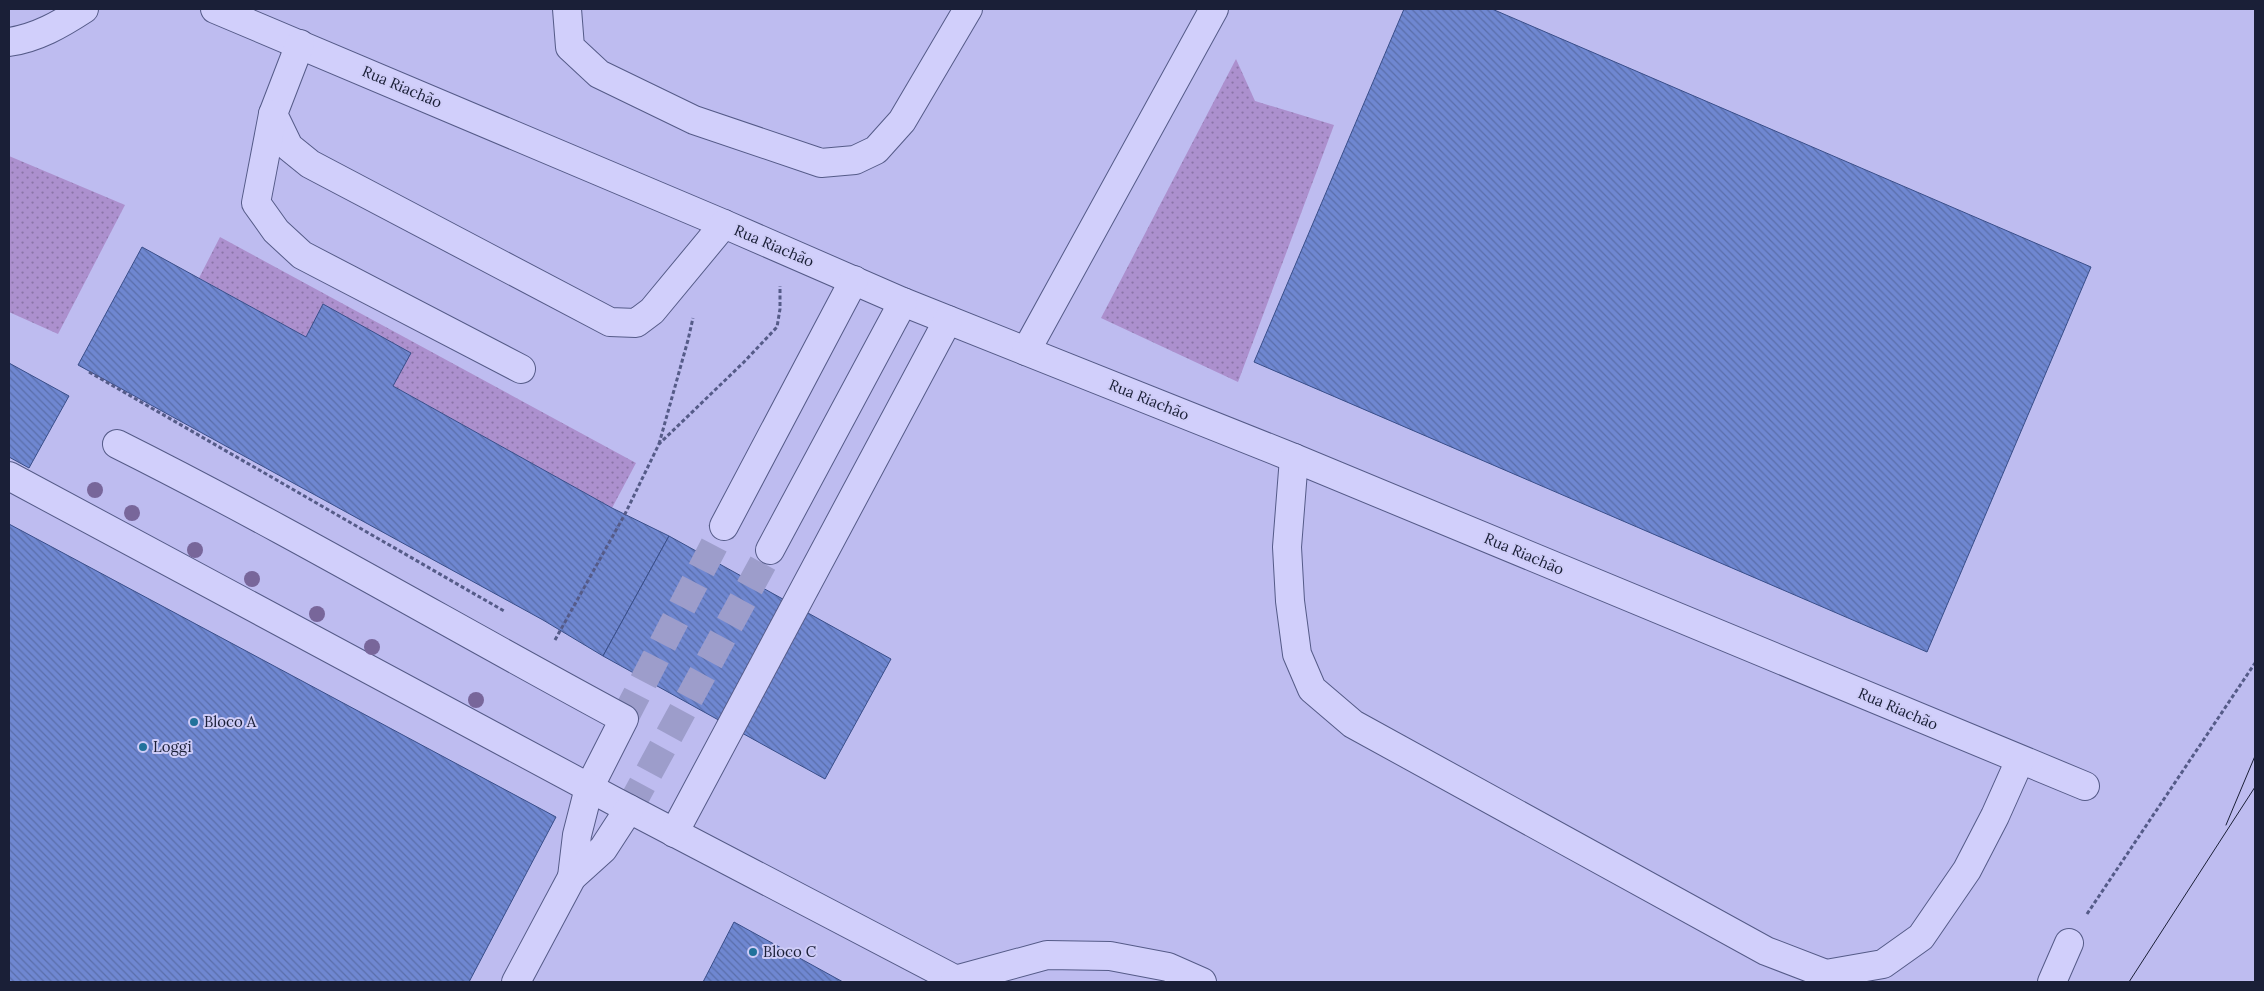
<svg xmlns="http://www.w3.org/2000/svg" width="2264" height="991" viewBox="0 0 2264 991" font-family="Lora,serif">
  <style>
    .grass { fill: url(#grass-dots) }
    .building { fill: url(#building-back-hatch); stroke: #394e89 }
    .lines { fill: none; stroke-linecap: round; stroke-linejoin: round }
    .minor-tunnel { stroke: #9d9dcb; stroke-width: 28; stroke-dasharray: 28 14; stroke-linecap: butt }
    .minor-casing { stroke: #555b88; stroke-width: 30 }
    .path { stroke: #555b88; stroke-width: 3; stroke-dasharray: 4 2.5; stroke-linecap: butt }
    .minor { stroke: #d1cffb; stroke-width: 28 }
    .tram { stroke: #1a1f37; stroke-width: 1 }
    .tree { fill: #78669a }
    .poi-dot { fill: #21729b; stroke: #ceccf7; stroke-width: 2 }
    .labels { text-anchor: middle; stroke-width: 4; stroke-linejoin: round; paint-order: stroke }
    .street-label { font-size: 15px; fill: #1a1f37; stroke: #ceccf7 }
    .poi-label { font-size: 15px; fill: #1a1f37; stroke: #ceccf7; text-anchor: start }
  </style>
  <defs>
    <pattern id="grass-dots" width="8" height="8" patternUnits="userSpaceOnUse" patternTransform="scale(1.25)"><rect width="8" height="8" fill="#ac90ce"/><path d="M2 2h.1M6 6h.1" fill="none" stroke="#8b75a8" stroke-width="1.8" stroke-linecap="round"/></pattern>
    <pattern id="building-back-hatch" width="6" height="6" patternUnits="userSpaceOnUse" patternTransform="scale(1.25)"><rect width="6" height="6" fill="#6f87d1"/><path d="M-1 5l2 2M0 0l6 6M5-1l2 2" fill="none" stroke="#5a6eaa"/></pattern>
  </defs>
  <rect width="100%" height="100%" fill="#bebcf0"/>
  <g class="grass">
    <polygon points="1236,59 1255,101 1334,125 1238,382 1101,318"/>
    <polygon points="9,156 125,205 58,334 9,312"/>
    <polygon points="220,237 636,463 612,508 393,386 410,353 324,305 306,337 199,278"/>
  </g>
  <g class="building">
    <polygon points="1404,9 1492,9 2091,267 1927,652 1254,362"/>
    <polygon points="142,247 306,337 323,304 411,353 393,386 612,508 669,536 603,656 543,620 78,365"/>
    <polygon points="9,363 69,396 29,468 9,457"/>
    <polygon points="9,524 556,817 469,982 9,982"/>
    <polygon points="669,536 891,659 825,779 603,656"/>
    <polygon points="734,922 843,982 703,982"/>
  </g>
  <g class="lines">
    <g class="minor-tunnel">
      <polyline points="624,719 724,526"/>
      <polyline points="629,809 770,550"/>
    </g>
    <g class="minor-casing">
      <g id="minor">
        <polyline points="215,9 724,224 903,302 1294,458 2085,786"/>
        <polyline points="567,9 570,47 599,74 694,120 821,163 855,160 876,150 902,121 968,9"/>
        <path d="M9,42C37,38 61,24 84,9"/>
        <polyline points="300,44 273,114 289,147 310,164 610,322 636,323 652,311 724,224"/>
        <polyline points="273,114 256,203 276,231 302,255 521,369"/>
        <polyline points="1026,351 1214,9"/>
        <path d="M117,444C289,530 455,628 624,719L589,788L577,835L572,877"/>
        <polyline points="1294,458 1287,547 1290,601 1297,654 1312,689 1353,724 1766,951 1826,974 1883,964 1921,937 1967,870 1995,816 2020,760"/>
        <polyline points="9,476 614,801 960,982"/>
        <polyline points="724,526 854,280"/>
        <polyline points="770,550 903,302"/>
        <polyline points="674,833 948,320"/>
        <polyline points="955,980 1047,955 1110,956 1168,967 1202,982"/>
        <polyline points="516,982 572,877 603,849 629,809"/>
        <polyline points="2052,982 2069,943"/>
      </g>
    </g>
    <g class="path">
      <polyline points="89,372 504,611"/>
      <polyline points="659,444 688,340 693,318"/>
      <polyline points="555,640 625,514 659,444 744,362 777,327 780,309 780,286"/>
      <polyline points="2087,914 2255,663"/>
    </g>
    <use href="#minor" class="minor"/>
    <g class="tram">
      <polyline points="2226,825 2255,756"/>
      <polyline points="2129,982 2255,787"/>
    </g>
  </g>
  <g class="tree">
    <circle cx="95" cy="490" r="8"/>
    <circle cx="132" cy="513" r="8"/>
    <circle cx="195" cy="550" r="8"/>
    <circle cx="252" cy="579" r="8"/>
    <circle cx="317" cy="614" r="8"/>
    <circle cx="372" cy="647" r="8"/>
    <circle cx="476" cy="700" r="8"/>
  </g>
  <g class="poi-dot">
    <circle cx="194" cy="722" r="5"/>
    <circle cx="143" cy="747" r="5"/>
    <circle cx="753" cy="952" r="5"/>
  </g>
  <g class="labels">
    <g class="street-label">
      <text transform="translate(402 87) rotate(23)" y="5">Rua Riachão</text>
      <text transform="translate(774 246) rotate(23)" y="5">Rua Riachão</text>
      <text transform="translate(1149 400) rotate(22)" y="5">Rua Riachão</text>
      <text transform="translate(1524 554) rotate(23)" y="5">Rua Riachão</text>
      <text transform="translate(1898 709) rotate(23)" y="5">Rua Riachão</text>
    </g>
    <g class="poi-label">
      <text x="204" y="727">Bloco A</text>
      <text x="153" y="752">Loggi</text>
      <text x="763" y="957">Bloco C</text>
    </g>
  </g>
  <rect width="2264" height="991" fill="none" stroke="#1a1f37" stroke-width="20"/>
</svg>
